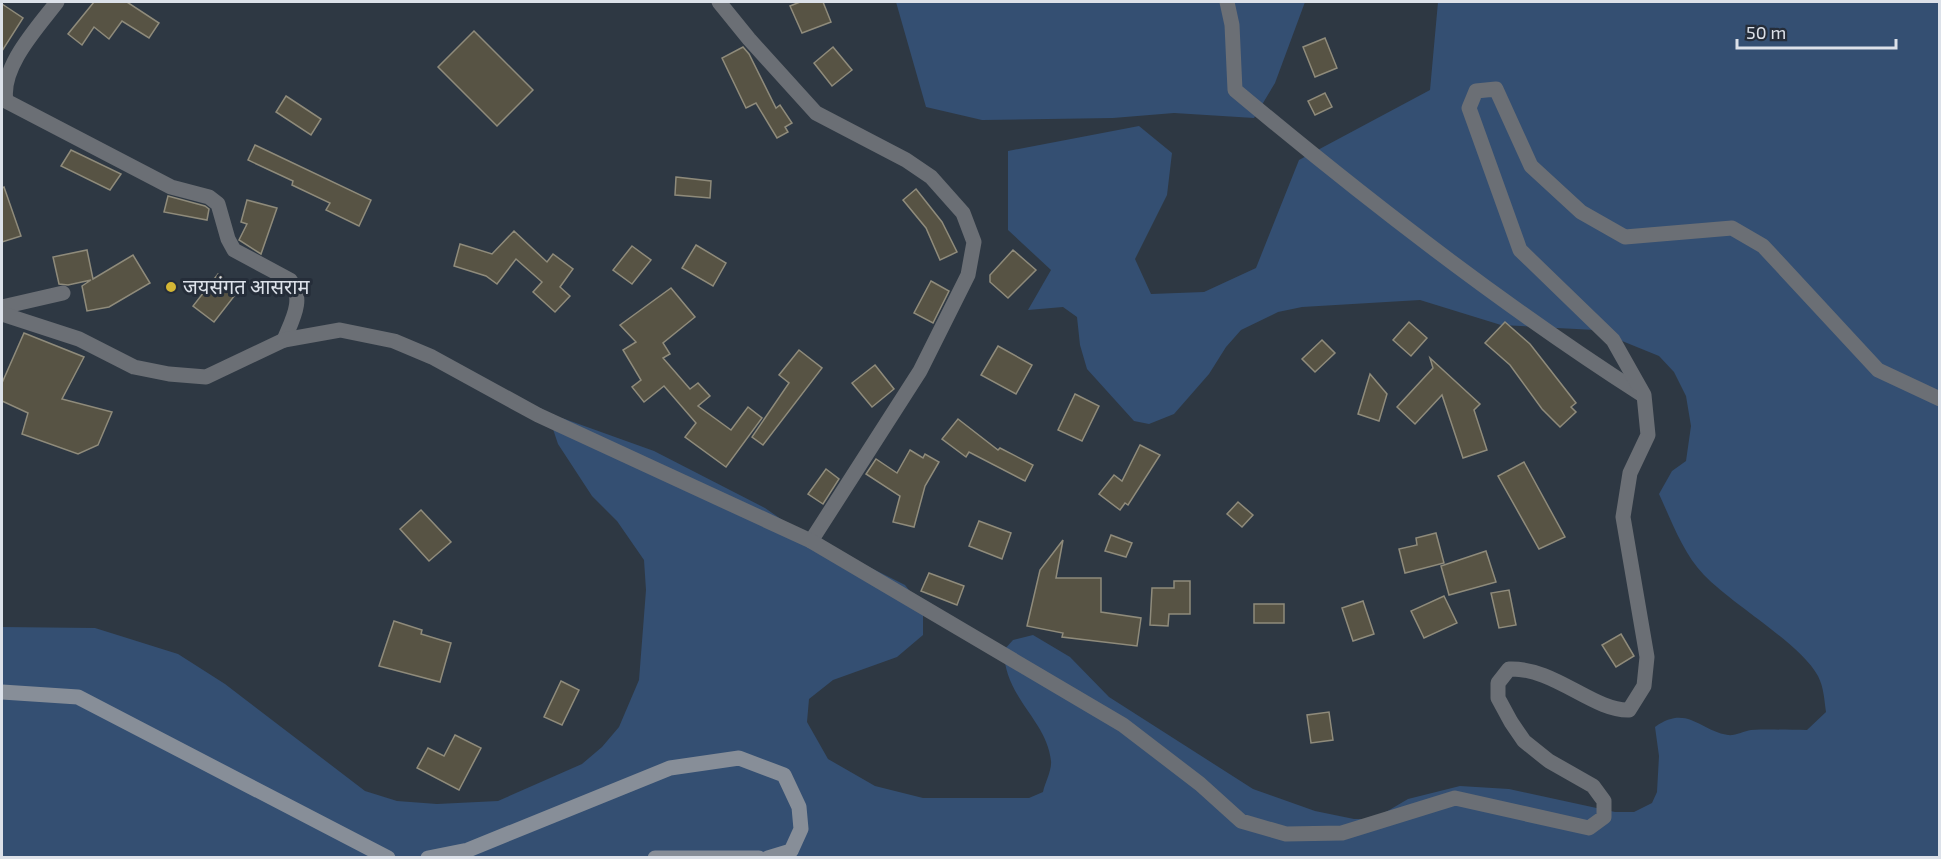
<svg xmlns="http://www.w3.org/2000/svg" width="1941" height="859" viewBox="0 0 1941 859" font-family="'Exo 2','Noto Sans Devanagari',sans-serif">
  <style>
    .green { fill: #344f72 }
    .building { fill: #575344; stroke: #8f8b7b; stroke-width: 1.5 }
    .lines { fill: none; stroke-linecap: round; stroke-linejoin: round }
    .street { stroke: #6b6f75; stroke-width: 15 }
    .secondary { stroke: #878e98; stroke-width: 15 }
    .poi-dot { fill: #d4b635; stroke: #252d39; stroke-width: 2 }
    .labels { text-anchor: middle; stroke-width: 6; stroke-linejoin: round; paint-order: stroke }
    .poi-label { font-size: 20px; fill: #dce1e9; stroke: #252d39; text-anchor: start }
  </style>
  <rect width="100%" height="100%" fill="#2e3843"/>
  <g class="green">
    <polygon points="896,2 1305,2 1275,83 1254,118 1174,113 1113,118 982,120 926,107"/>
    <path d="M1438,2H1939V857L2,858V627L95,628L178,654L225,684L365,791L397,801L437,804L498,801L582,764L602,747L619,727L639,680L646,590L644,560L617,521L592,496L558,444L553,429L562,418L654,451L765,508L801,533L905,585L923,608V635L897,657L833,680L809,699L807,722L828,759L875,786L923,798H1029L1043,792C1045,783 1052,770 1051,761C1047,720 1004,698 1004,650L1013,640L1033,635L1070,657L1109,697L1253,789L1315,811L1354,819H1374L1408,799L1460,786L1509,789L1615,812H1634L1652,803L1657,792L1659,756L1655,727C1687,704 1700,731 1728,735C1735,736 1744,731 1751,730C1769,729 1789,730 1807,730L1826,712C1824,699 1824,688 1818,676C1800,643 1734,606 1704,575C1683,553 1672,522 1659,494L1672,471L1686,461L1691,426L1686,396L1674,372L1659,356L1595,330L1501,325L1420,300L1302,307L1278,312L1241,330L1226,347L1209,374L1174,414L1149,424L1134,421L1087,369L1080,345L1077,317L1063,307L1028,310L1051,270L1008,230V151L1139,126L1172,153L1167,195L1135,259L1151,294L1204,292L1256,268L1299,160L1430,90Z"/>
  </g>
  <g class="building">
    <polygon points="94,2 127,2 159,23 149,38 122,21 109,39 94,27 82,45 68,34"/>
    <polygon points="800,2 823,2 831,22 802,33 790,6"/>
    <polygon points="2,4 23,18 2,51"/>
    <polygon points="474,31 533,90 497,126 438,67"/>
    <polygon points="1325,38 1337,68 1315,77 1303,47"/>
    <polygon points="743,47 749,54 776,108 780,105 792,123 785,127 788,132 777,138 756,103 746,108 722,58"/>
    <polygon points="833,47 852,70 832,86 814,63"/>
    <polygon points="1325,93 1332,107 1315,115 1308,101"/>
    <polygon points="286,96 321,119 311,135 276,112"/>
    <polygon points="255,145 371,200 359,226 326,210 330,203 292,185 293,181 248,160"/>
    <polygon points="71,150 121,174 110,190 61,166"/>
    <polygon points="676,177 711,181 710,198 675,195"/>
    <polygon points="4,187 21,236 2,242 2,188"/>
    <polygon points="916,189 942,222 957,252 940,260 926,228 903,200"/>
    <polygon points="168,196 205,206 209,209 207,220 164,212"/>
    <polygon points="247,200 277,208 261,254 239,240 247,224 241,222"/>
    <polygon points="514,231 547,262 553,254 573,269 560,287 570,296 555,312 533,292 542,282 516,259 497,284 486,276 454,266 460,244 492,254"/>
    <polygon points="696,245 726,263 713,286 682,268"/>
    <polygon points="632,246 651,260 632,284 613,270"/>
    <polygon points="87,250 93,279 133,255 150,283 109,307 87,311 82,286 91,280 68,285 59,284 53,257"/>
    <polygon points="1013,250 1036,270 1008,298 990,282 990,275"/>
    <polygon points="218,274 239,290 214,322 193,306"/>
    <polygon points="931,281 949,291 933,323 914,313"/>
    <polygon points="671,288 695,317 663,343 670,354 663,358 690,389 698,383 710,396 698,406 731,430 748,407 762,418 726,467 685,437 696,423 664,386 644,402 632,387 641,380 623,350 636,342 620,325"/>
    <polygon points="1409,322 1427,338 1411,356 1393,340"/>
    <polygon points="1505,322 1530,344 1576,403 1571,407 1576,412 1560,427 1542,409 1510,365 1485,343"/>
    <polygon points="24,333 84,357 62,399 112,412 98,445 78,454 22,434 28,413 2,401 2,383"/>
    <polygon points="1322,340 1335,353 1315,372 1302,359"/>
    <polygon points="998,346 1032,365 1016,394 981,375"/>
    <polygon points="799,350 822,368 763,445 752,437 789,383 779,375"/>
    <polygon points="1430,358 1480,404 1474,410 1487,450 1463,458 1442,395 1415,424 1397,407 1433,368"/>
    <polygon points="875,365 894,389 872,407 852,383"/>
    <polygon points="1370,374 1387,394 1379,421 1358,414"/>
    <polygon points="1075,394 1099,406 1082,441 1058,430"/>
    <polygon points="958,419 998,450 1000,448 1033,465 1025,481 969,452 966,457 942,439"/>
    <polygon points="1140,445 1160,455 1128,505 1125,503 1120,510 1099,494 1114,475 1122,481"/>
    <polygon points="910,450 923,458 925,454 939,462 925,486 914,527 893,522 900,496 866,474 876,459 897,473"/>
    <polygon points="1524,462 1565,537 1539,549 1498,476"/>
    <polygon points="826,469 839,479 823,504 808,494"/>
    <polygon points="1238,502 1253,515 1242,527 1227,514"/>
    <polygon points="421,510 451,542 429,561 400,529"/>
    <polygon points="979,521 1011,533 1002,559 969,546"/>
    <polygon points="1436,533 1444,563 1405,573 1399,549 1417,545 1416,538"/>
    <polygon points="1111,535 1132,543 1126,557 1105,551"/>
    <polygon points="1063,540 1056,578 1101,578 1101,612 1141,618 1137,646 1062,637 1063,633 1027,626 1040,570"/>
    <polygon points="1486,551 1496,582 1449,595 1441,566"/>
    <polygon points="929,573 964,586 957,605 921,591"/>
    <polygon points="1174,581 1190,581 1190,614 1169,614 1168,626 1150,625 1152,588 1174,588"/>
    <polygon points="1509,590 1516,625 1499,628 1491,593"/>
    <polygon points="1444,596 1457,623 1424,638 1411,611"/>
    <polygon points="1363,601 1374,634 1353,641 1342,608"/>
    <rect x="1254" y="604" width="30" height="19"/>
    <polygon points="394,621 422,630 421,634 451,643 440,682 379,666"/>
    <polygon points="1621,634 1634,656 1616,667 1602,645"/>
    <polygon points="561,681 579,690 562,725 544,717"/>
    <polygon points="1329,712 1333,740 1311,743 1307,715"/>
    <polygon points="455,735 481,748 459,790 417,768 428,748 444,756"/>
  </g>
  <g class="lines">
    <g class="street">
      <path d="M57,2C38,27 0,67 6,101L171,187L209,197L218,204L228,239L234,250L290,280C305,299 292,320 284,340"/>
      <polyline points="719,2 749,39 816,113 906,160 931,177 963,213 974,242 968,275 920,371 811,541"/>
      <path d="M1227,2L1232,25L1235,90C1364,198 1499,303 1641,394"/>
      <polyline points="2,307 63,293"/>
      <path d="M2,314L79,339L134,367L169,374L206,377L284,340L340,330L394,341L432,357L538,415L811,541L1123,725L1200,784L1241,821L1286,834L1342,833L1455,798L1589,828L1604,817V801L1593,786L1549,761L1524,741L1511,722L1498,698V683L1509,669C1554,667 1593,711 1629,710L1644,686L1647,657L1623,517L1630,473L1648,435L1644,395L1613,340L1520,250L1469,108L1476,91L1496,89L1531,166L1581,212L1625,237L1732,228L1763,246L1878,370L1940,399"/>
    </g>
    <g class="secondary">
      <polyline points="2,692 78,697 388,858"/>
      <polyline points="428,858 468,850 670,768 739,758 784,775 799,807 801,829 791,851 768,858"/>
      <polyline points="655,858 759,858"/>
    </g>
  </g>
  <circle class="poi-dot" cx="171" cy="287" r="6"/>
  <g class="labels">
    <g class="poi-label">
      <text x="183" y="294">जयसंगत आसराम</text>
    </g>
  </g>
  <rect width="1941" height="859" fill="none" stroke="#dce1e9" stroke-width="6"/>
  <path d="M1737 39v9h159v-9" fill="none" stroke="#dce1e9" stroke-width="3"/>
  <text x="1746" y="39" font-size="18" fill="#dce1e9" stroke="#252d39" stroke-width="4.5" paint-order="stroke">50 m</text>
</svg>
